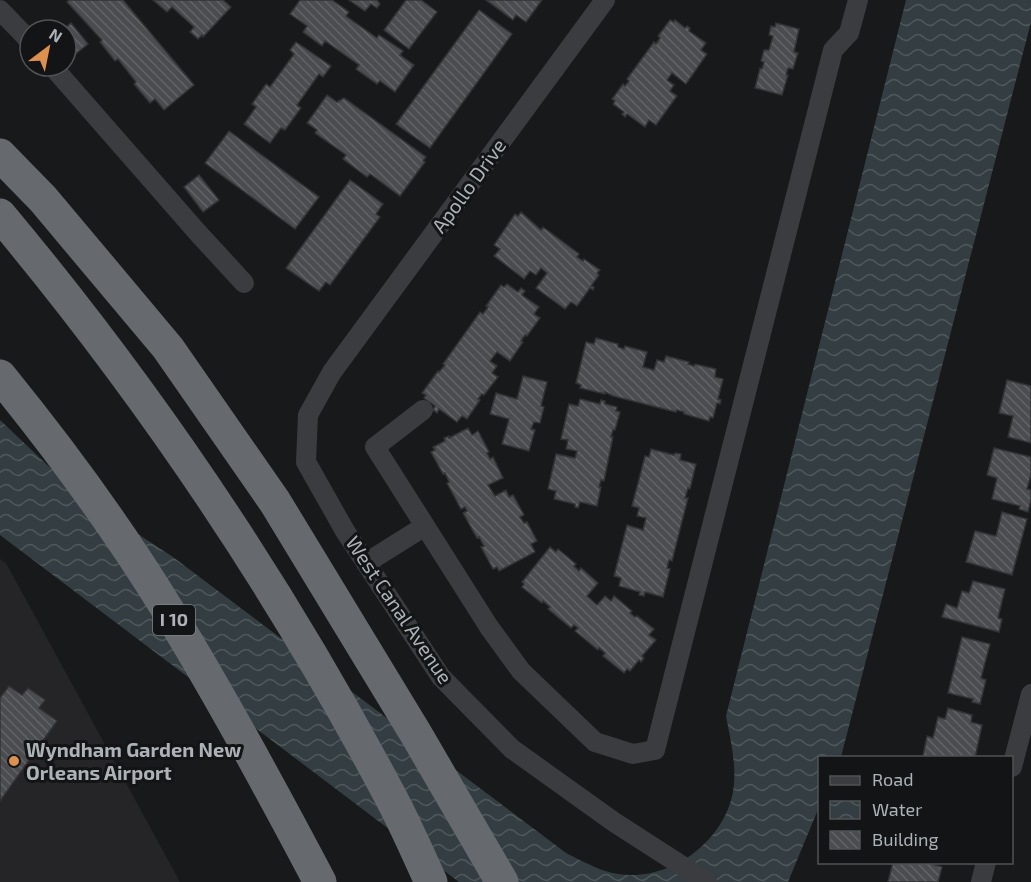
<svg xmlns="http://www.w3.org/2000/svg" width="1031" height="882" viewBox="0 0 1031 882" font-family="'Exo 2',sans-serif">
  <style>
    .built { fill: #252527 }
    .water { fill: url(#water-waves) }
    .building { fill: url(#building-back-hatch); stroke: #333336; stroke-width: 1.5 }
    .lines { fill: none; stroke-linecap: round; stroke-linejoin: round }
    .minor { stroke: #3a3c3f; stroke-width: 20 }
    .motorway { stroke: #666a6f; stroke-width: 33 }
    .poi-dot { fill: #de914d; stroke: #131415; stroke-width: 2 }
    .labels { text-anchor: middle; stroke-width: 6; stroke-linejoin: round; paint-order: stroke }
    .shield { fill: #131415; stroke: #7e8387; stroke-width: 1.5 }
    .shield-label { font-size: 18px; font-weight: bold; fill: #acb2b8 }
    .street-label { font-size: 20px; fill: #acb2b8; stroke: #131415 }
    .poi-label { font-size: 20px; font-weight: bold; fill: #acb2b8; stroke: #131415; text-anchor: start }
  </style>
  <defs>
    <pattern id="water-waves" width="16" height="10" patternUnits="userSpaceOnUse" patternTransform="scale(1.5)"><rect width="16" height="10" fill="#343e42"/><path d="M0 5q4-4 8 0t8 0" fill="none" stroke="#4f585b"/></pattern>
    <pattern id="building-back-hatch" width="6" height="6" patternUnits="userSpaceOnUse" patternTransform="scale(1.5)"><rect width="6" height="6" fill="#4b4c4f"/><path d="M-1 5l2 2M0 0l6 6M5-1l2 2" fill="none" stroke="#626366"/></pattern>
  </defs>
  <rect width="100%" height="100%" fill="#18191a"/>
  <polygon class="built" points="0,559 6,563 180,882 0,882"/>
  <path class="water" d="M906,0H1031V22L841,757L820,758L819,807L788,882H459L0,535V420L80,496L173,557L566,853C586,863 606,875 630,875C680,876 730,834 734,784C736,761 730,738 726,716Z"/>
  <g class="building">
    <polygon points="69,0 123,0 194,85 164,110 155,99 150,103 134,84 136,82 118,59 115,61 100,42 102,40 67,2"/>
    <polygon points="153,0 223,0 231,7 203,37 202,35 198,39 190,32 194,27 172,7 167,12"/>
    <polygon points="300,0 332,0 349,12 346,16 377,38 379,35 403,51 400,55 414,65 395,92 380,81 377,84 356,69 359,65 325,41 322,46 303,32 307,26 290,14"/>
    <polygon points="349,0 377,0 380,4 377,8 371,4 365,11"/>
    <polygon points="406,0 421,0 437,12 409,49 384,30"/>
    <polygon points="486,0 542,0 526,22 516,15 513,20"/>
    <polygon points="479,10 512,34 430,148 396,124"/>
    <polygon points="670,20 674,22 675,20 685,28 687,26 690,28 689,31 706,43 701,50 707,54 686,84 672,73 667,80 674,85 670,91 677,96 656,125 649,120 645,127 627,114 625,117 622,114 624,112 613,104 615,101 612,99 623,84 625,86 629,81 627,79 654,42 656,44 660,38 658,36"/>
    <polygon points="71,23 88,44 73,56 66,47 66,30 63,30"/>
    <polygon points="776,23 799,29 794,52 798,53 793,69 788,68 786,75 788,75 782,95 755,88 760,68 762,69 764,62 761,61 764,50 769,50 773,36 769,35 771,26 775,27"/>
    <polygon points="296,42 331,66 323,77 319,74 297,105 301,108 285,130 281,128 270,143 244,124 256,107 252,104 266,84 270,87 294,54 290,50"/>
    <polygon points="327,95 337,102 344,98 426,157 423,161 425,162 400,196 370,174 367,177 343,159 346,155 315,133 317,130 307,123"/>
    <polygon points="229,131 319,197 295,229 205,163"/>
    <polygon points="199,175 219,200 203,212 184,187"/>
    <polygon points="350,180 383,204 376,214 380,217 330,285 326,282 319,291 286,268"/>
    <polygon points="521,212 541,230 543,227 579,254 577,257 583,261 584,259 600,270 597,273 599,275 591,286 594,287 593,290 590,288 577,306 571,302 565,309 536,288 547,273 541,268 536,275 530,271 524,279 494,256 500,249 494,245 515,214 518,216"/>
    <polygon points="507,284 518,292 521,288 525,291 522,295 539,307 534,314 540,318 527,336 525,335 521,341 523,342 510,361 497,352 490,361 497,366 492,373 498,377 484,395 482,394 478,399 480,400 467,419 462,416 457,422 439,409 437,413 433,410 435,406 424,398 426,395 422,393 438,371 439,372 445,365 443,364 480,312 483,314 488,307 486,306 501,285 504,287"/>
    <polygon points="596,338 618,344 618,347 624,349 625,346 647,352 643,367 654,370 657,360 664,362 666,356 689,362 688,364 694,366 695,364 716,369 715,377 723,379 718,399 721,400 720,404 717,403 713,418 710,417 709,421 684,414 684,412 677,410 676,412 613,396 605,392 605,394 580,388 581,385 576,383 586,342 594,344"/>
    <polygon points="523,376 547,382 541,406 544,407 540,423 534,422 531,429 535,430 529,451 502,444 509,419 490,414 496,393 517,399"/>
    <polygon points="1007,380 1031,386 1031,443 1008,437 1013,416 999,413"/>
    <polygon points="580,399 600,404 601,400 605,401 605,404 617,407 616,411 620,412 615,430 613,430 611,437 613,437 604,481 601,480 599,487 601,487 597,506 580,502 578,508 575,507 575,504 554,499 556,491 548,489 556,454 575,458 577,451 566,449 568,440 561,439 569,404 578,406"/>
    <polygon points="468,428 472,435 478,431 489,452 487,453 490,459 493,457 503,478 488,485 495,496 506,490 509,497 513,495 524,515 520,517 524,523 527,522 537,541 531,544 535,552 499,571 497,567 493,569 481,547 484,546 479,537 477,538 463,513 467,511 465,507 461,509 447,483 449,482 445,473 443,474 431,452 435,450 433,447 445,441 444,438 449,436 449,438"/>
    <polygon points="994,448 1031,457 1031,475 1027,489 1031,490 1031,500 1028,512 1019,509 1020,506 992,499 997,478 987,475"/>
    <polygon points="651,449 674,455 675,453 681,454 680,460 696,464 690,489 688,488 685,498 688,498 672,561 669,560 667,568 670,569 663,597 645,592 644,596 639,595 640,592 619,586 621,578 614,576 627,525 643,530 646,518 637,516 639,508 632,506 645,456 649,457"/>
    <polygon points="1002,512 1027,519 1012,575 966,562 975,531 996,536"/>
    <polygon points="550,547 556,552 558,549 576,564 574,566 579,571 581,568 598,583 587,596 597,605 605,596 611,601 614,596 632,611 630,613 635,617 637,616 654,629 649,635 656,640 642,656 644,658 641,662 639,660 630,671 627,669 624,673 603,656 605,653 599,648 598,650 575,631 578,628 574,625 571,628 548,609 550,607 543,601 542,603 522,587 524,584 522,582"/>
    <polygon points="973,581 1005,589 998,618 1002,619 999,632 942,617 946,604 957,608 962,591 969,593"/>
    <polygon points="962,637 990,644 981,678 986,680 980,704 972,702 973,699 948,693"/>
    <polygon points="9,686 22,695 28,688 45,700 39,708 57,721 0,801 0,698"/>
    <polygon points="948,708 972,715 971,722 982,725 975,758 923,756 927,736 933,738 938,717 945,719"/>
    <polygon points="893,862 924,862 942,867 938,882 888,882"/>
  </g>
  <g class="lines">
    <g class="minor">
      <polyline points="605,0 332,372 308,415 306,462 345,531 441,677 512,749 614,822 707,882"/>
      <polyline points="0,10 30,41"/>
      <polyline points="52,66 198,233 244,283"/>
      <polyline points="423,410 375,447 489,627 521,671 595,742 633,754 655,750 833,50 849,33 858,0"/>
      <polyline points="366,563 425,526"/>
      <polyline points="1012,767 1031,694"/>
      <polyline points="981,882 986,862"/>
    </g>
    <g class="motorway">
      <polyline points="0,155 43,199 168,348 275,502 416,734 502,882"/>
      <path d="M0,215C148,392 280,588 388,792C404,821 417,852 431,882"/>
      <path d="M0,376C61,451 119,530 169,612C223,700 272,791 320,882"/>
    </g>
  </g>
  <circle class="poi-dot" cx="14" cy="761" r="6"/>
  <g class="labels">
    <rect class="shield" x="153" y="605" width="42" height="30" rx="4.5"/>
    <g class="shield-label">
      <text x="174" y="626">I 10</text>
    </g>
    <g class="street-label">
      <text transform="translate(469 186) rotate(-54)" y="7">Apollo Drive</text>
      <text transform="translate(399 610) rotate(56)" y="7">West Canal Avenue</text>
    </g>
    <g class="poi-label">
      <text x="26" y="757">Wyndham Garden New<tspan x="26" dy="23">Orleans Airport</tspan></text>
    </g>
  </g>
  <rect x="818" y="756" width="195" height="108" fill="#131415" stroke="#505356" stroke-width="1.5"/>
  <rect x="830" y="776" width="30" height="9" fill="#3a3c3f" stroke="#505356" stroke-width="1.5"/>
  <text x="872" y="786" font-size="18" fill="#acb2b8">Road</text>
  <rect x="830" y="801" width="30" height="18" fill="url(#water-waves)" stroke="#505356" stroke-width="1.5"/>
  <text x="872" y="816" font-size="18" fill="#acb2b8">Water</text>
  <rect x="830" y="831" width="30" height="18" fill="url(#building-back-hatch)" stroke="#505356" stroke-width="1.5"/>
  <text x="872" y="846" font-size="18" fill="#acb2b8">Building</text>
  <g transform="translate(48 48) rotate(32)"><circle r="28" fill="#131415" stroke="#505356" stroke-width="1.5"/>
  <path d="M0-4.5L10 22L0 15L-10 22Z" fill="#de914d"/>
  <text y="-9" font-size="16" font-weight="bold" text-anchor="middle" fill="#acb2b8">N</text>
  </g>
</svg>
